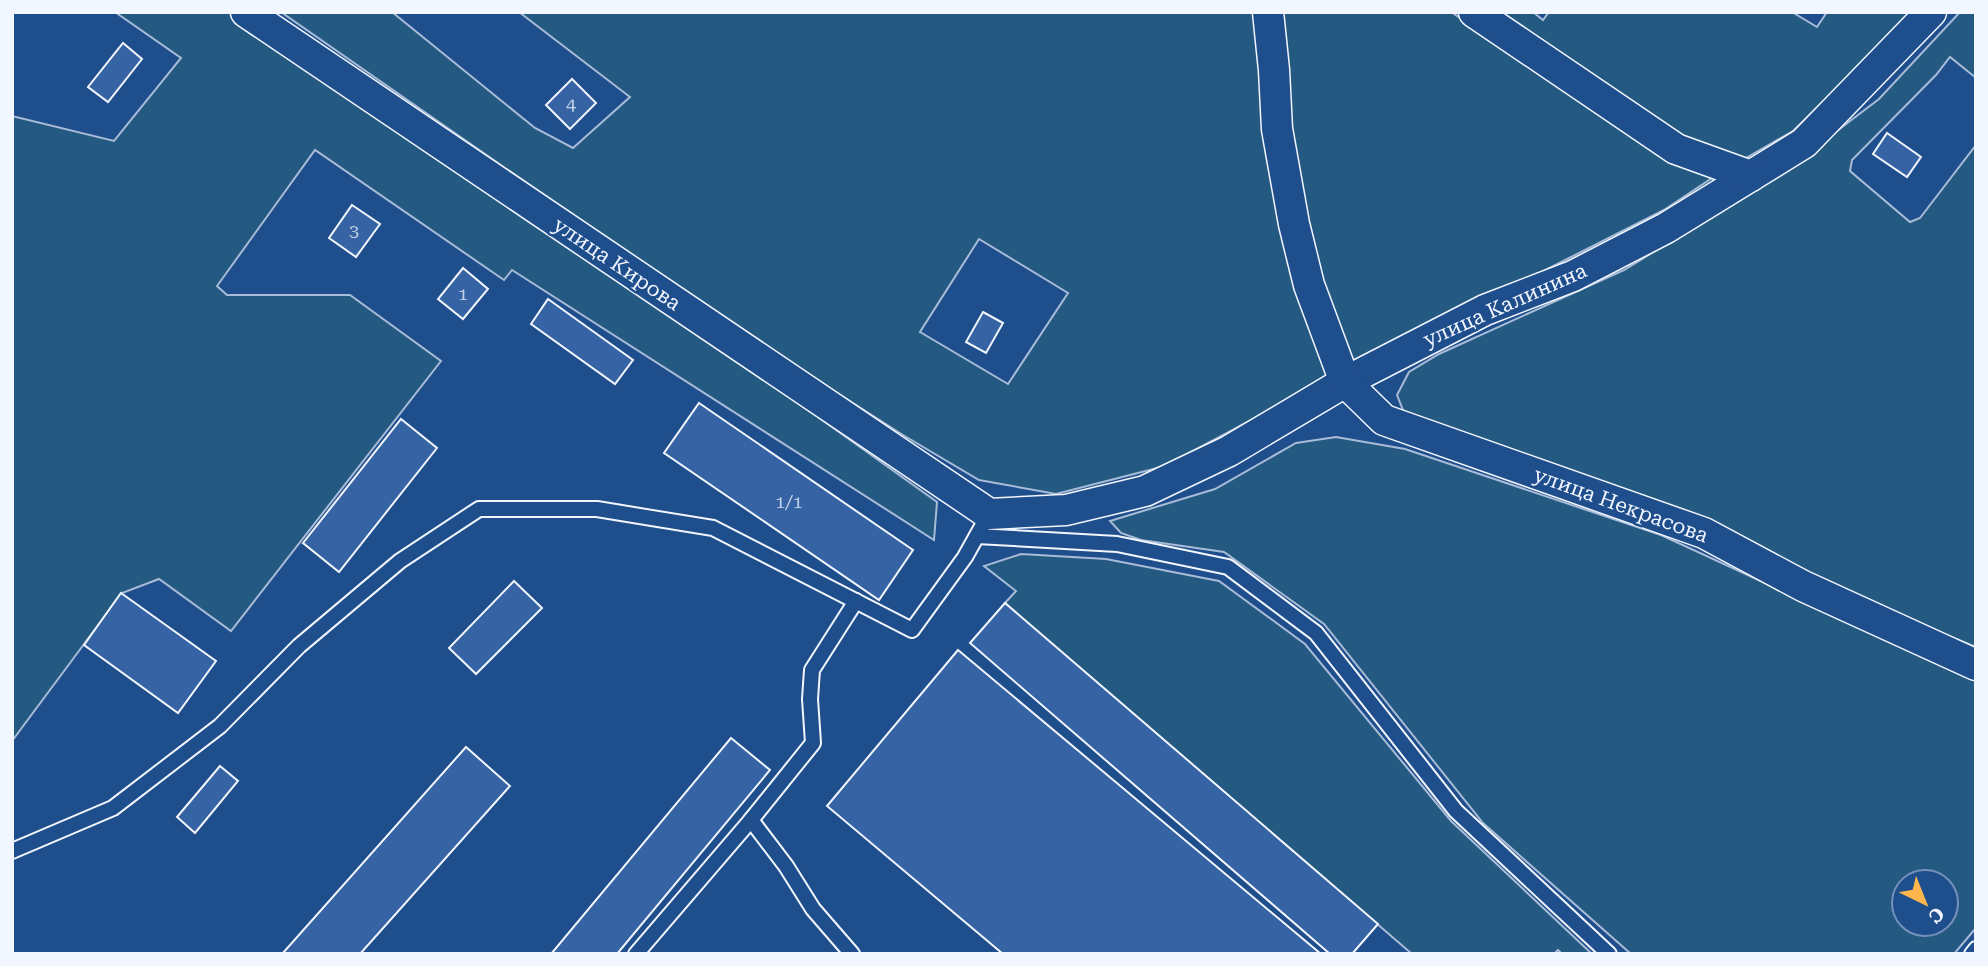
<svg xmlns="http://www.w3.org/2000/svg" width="1988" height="966" viewBox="0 0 1988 966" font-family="'Roboto Serif',serif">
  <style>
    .green { fill: #245a82; stroke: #a8bbd7; stroke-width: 2; fill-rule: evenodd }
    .building { fill: #3563a3; stroke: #f2f6ff; stroke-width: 2 }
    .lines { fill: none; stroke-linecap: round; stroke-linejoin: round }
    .service-casing { stroke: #f2f6ff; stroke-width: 18 }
    .minor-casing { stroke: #f2f6ff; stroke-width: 33 }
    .service { stroke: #1f4e8c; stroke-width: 14 }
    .minor { stroke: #1f4e8c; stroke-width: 30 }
    .labels { text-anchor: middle; stroke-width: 5; stroke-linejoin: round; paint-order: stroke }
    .number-label { font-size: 18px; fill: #c3d1e8 }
    .street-label { font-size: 21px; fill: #f2f6ff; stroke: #1f4e8c }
  </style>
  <rect width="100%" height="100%" fill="#1f4e8c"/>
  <g class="green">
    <polygon points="115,12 235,12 724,350 937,502 934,540 512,270 504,280 315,150 217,286 227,295 350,295 441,361 231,631 159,579 122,593 12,741 12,116 114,141 181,58"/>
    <path d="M281,12H392L535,128L573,148L630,97L519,12H1451L1666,154L1712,178L1664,210L1294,397L1165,466L1056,494L979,480L903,435L729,324ZM979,239L1068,293L1008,384L920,332Z"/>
    <polygon points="1487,12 1533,12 1543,20 1549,12 1792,12 1817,27 1827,12 1915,12 1793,131 1739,162 1710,157"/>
    <polygon points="1960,12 1976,12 1976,78 1950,57 1936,75 1852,160 1850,171 1910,222 1920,218 1976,145 1976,647 1434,428 1403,410 1397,395 1409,372 1439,354 1624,270 1775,178 1879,99"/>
    <path d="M1336,437L1405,449L1661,535L1976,680V928L1954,954H1631L1483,823L1324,624L1224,552L1141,540L1121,533L1110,521L1215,489L1296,443ZM1904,882H1946V924H1904Z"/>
    <polygon points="1021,554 1106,559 1219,581 1305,644 1451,821 1592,954 1562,954 1558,950 1554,954 1412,954 1005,603 1016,591 984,566"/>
  </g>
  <g class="building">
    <polygon points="123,43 142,59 108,102 88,87"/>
    <polygon points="572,79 596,103 570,129 546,105"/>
    <polygon points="1887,133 1921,157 1907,177 1873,154"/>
    <polygon points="352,205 380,224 356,257 329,238"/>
    <polygon points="463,268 488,289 463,319 438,299"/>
    <polygon points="548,299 633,360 615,384 531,324"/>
    <polygon points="983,312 1003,323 986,353 966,342"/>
    <polygon points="699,403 913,550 879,600 664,453"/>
    <polygon points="401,419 437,448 339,572 303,543"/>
    <polygon points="514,581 542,608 476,674 449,648"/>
    <polygon points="121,593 216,661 178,713 84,645"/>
    <polygon points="1005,603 1378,924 1352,954 1330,954 970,643"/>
    <polygon points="958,650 1321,954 1003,954 827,806"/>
    <polygon points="731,738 770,770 617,954 551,954"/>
    <polygon points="466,747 510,786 360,954 282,954"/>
    <polygon points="220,766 238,781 195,833 177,817"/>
  </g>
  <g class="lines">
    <g class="service-casing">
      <g id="service">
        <polyline points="977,536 1117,544 1228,567 1316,633 1456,811 1609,954"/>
        <polyline points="751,820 786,866 813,909 852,954"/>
        <polyline points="12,851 113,808 220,726 299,646 400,561 479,509 597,509 713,528 912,630 965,557 989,514"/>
        <polyline points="636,954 751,820 813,743 810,699 812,670 856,601"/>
        <polyline points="1972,954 1976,949"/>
      </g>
    </g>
    <g class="minor-casing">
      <g id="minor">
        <polyline points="246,12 989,514 1066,510 1145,491 1229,451 1345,382 1485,310 1573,276 1666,228 1804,143 1931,12"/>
        <polyline points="1268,12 1274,70 1277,129 1294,224 1309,285 1345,382 1384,420 1704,533 1803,586 1976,665"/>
        <polyline points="1474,12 1676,149 1751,176"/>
      </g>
    </g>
    <use href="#service" class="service"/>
    <use href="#minor" class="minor"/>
  </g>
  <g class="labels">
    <g class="number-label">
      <text x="571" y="110">4</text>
      <text x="354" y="237">3</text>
      <text x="463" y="300">1</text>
      <text x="789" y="508">1/1</text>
    </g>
    <g class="street-label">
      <text transform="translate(617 264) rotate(34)" y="7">улица Кирова</text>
      <text transform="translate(1505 305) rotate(-24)" y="7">улица Калинина</text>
      <text transform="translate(1621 505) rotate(20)" y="7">улица Некрасова</text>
    </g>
  </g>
  <rect width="1988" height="966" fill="none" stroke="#f2f6ff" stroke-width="28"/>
  <g transform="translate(1925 903) rotate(137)"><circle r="33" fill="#1f4e8c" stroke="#7391ba" stroke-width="2"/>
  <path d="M0-5L12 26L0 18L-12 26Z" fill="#ffb74d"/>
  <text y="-10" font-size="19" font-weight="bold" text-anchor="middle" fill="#f2f6ff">С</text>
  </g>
</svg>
